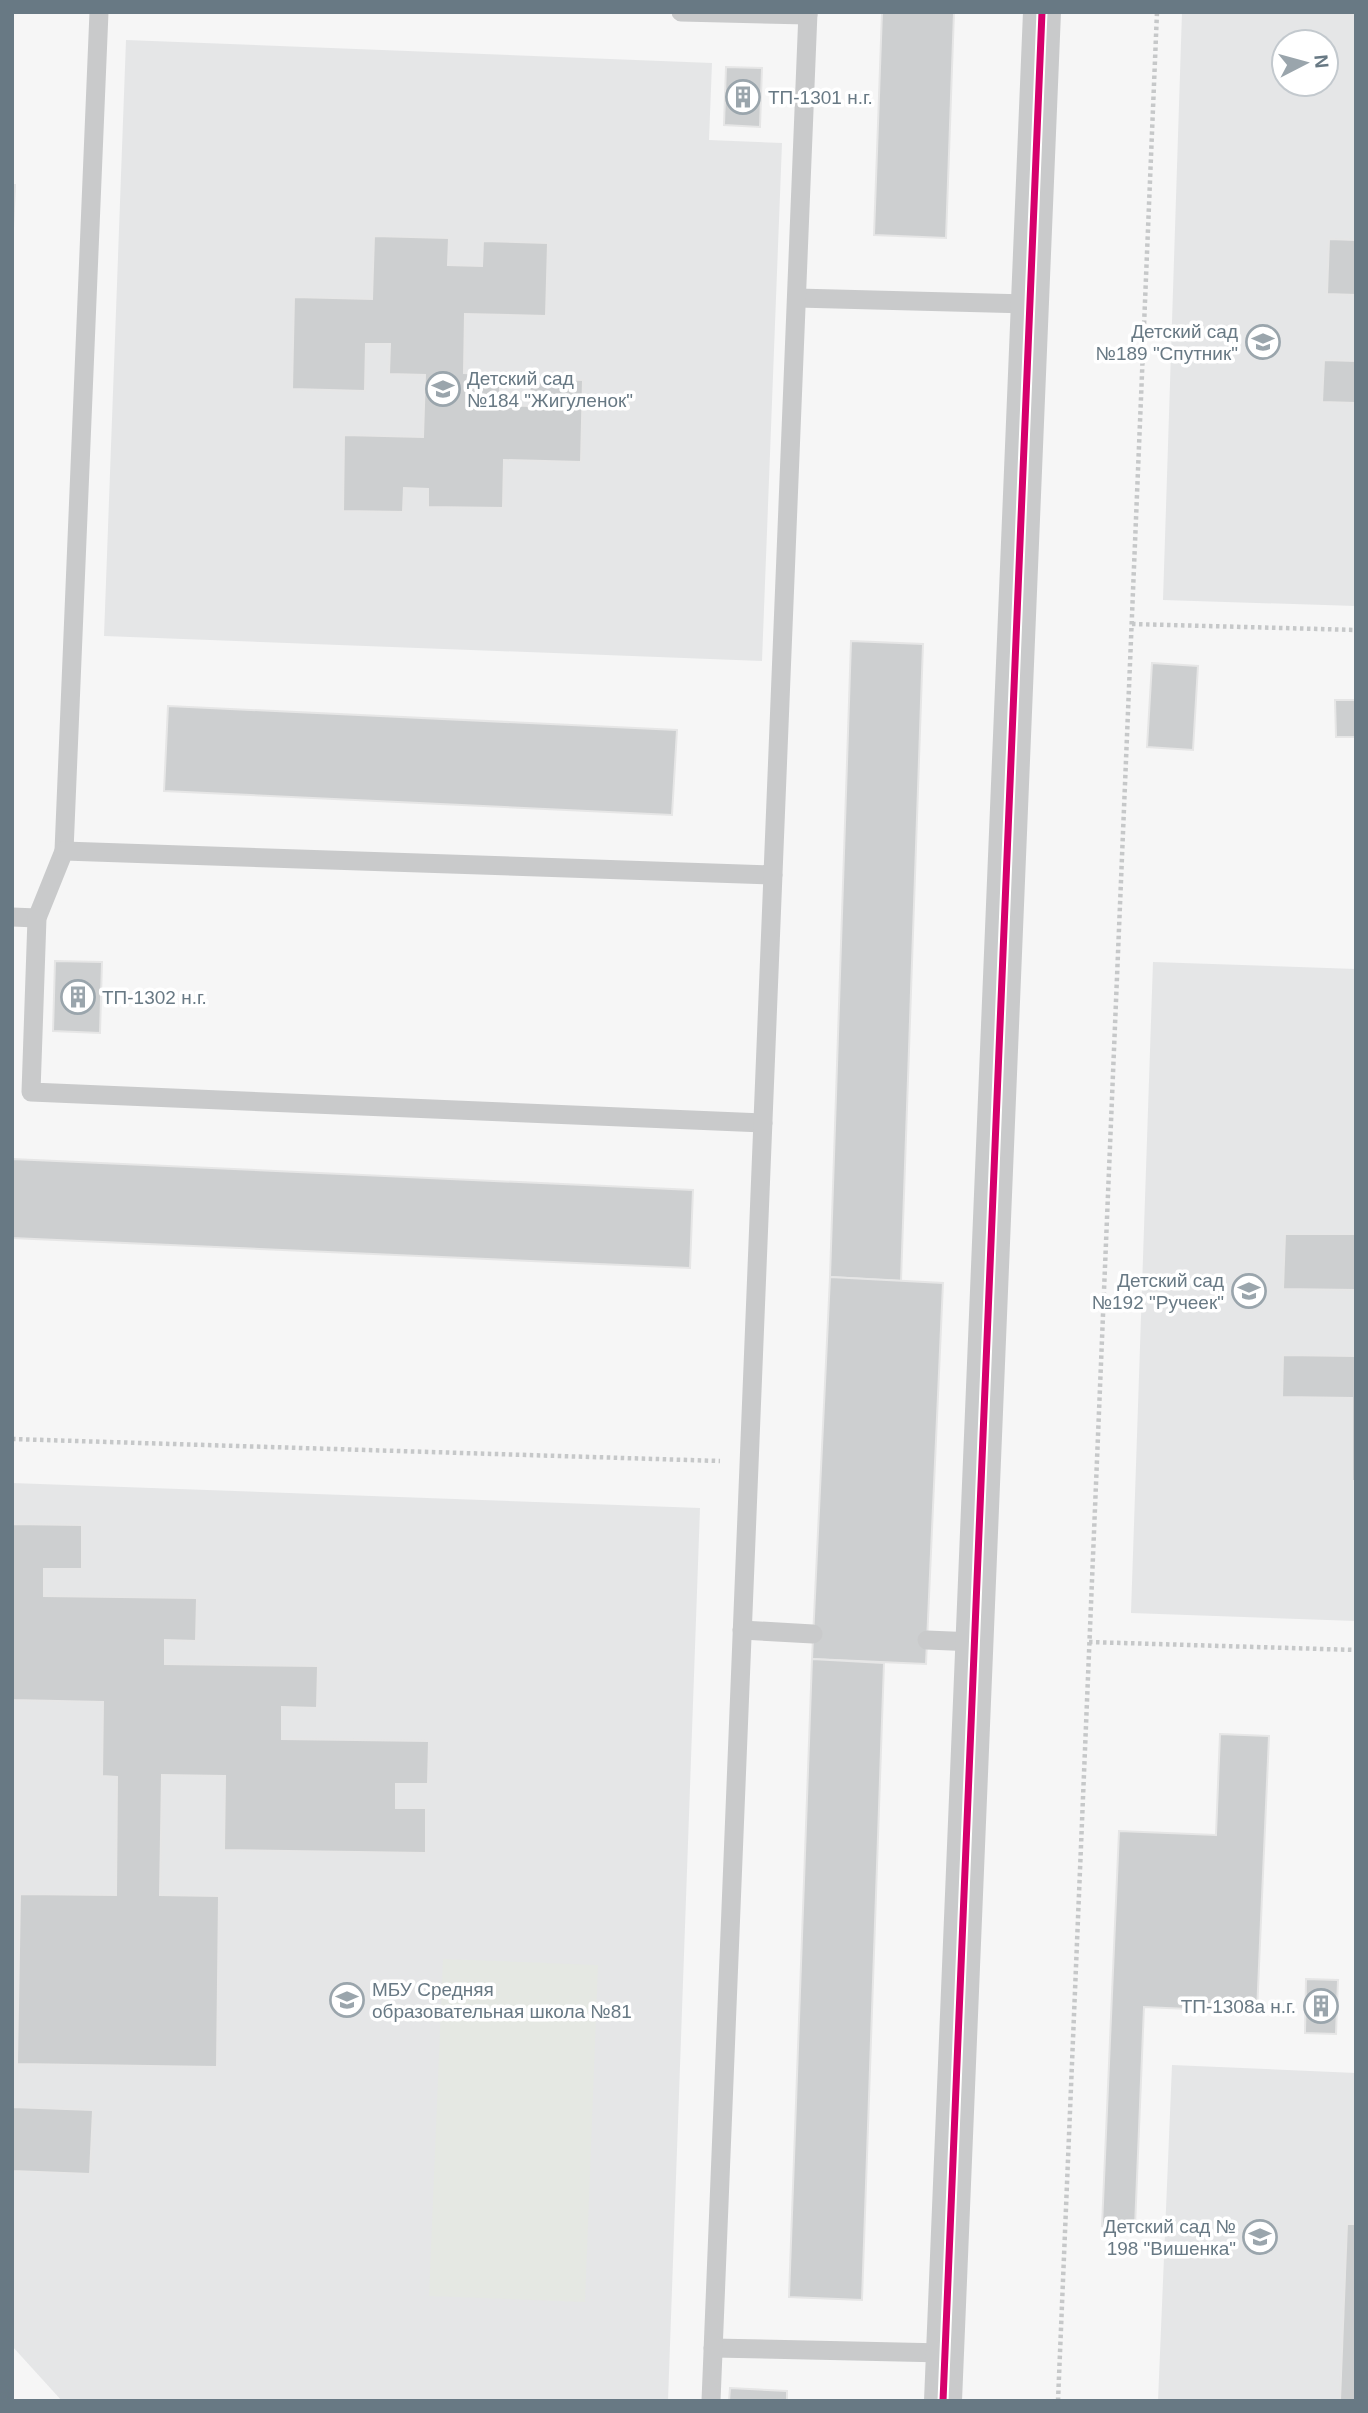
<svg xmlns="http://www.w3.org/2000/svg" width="1368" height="2413" viewBox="0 0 1368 2413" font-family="Arial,sans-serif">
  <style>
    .built { fill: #e5e6e7; fill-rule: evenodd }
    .green { fill: #e5e8e3 }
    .building { fill: #cdcfd0; stroke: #e6e6e6; stroke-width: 2 }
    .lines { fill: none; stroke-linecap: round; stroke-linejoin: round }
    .path { stroke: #c6c8c9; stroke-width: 4.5; stroke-dasharray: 3.5 3.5; stroke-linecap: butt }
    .service { stroke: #c9cacb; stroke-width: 19 }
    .minor { stroke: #c9cacb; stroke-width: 38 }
    .cycleway-casing { stroke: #fff; stroke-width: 11 }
    .cycleway { stroke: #d6006c; stroke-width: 7 }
    .labels { text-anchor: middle; stroke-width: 7; stroke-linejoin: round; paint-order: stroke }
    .poi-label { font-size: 19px; fill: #687984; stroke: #fff; text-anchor: start }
  </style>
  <rect width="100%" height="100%" fill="#f6f6f6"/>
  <g class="built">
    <path d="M1182,12H1356V606L1163,600ZM1284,42H1326V84H1284Z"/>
    <polygon points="126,40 712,63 709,140 782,143 762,661 104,636"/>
    <polygon points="1153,962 1356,969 1356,1621 1131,1613"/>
    <polygon points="12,1483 700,1508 668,2401 62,2401 12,2346"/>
    <polygon points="1172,2065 1356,2073 1356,2401 1158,2401"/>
  </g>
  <polygon class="green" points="443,1959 598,1965 585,2302 429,2296"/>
  <g class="building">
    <polygon points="882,12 954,12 946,238 874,235"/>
    <polygon points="726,67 762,68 760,127 724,125"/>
    <polygon points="12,185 15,185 12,250"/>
    <polygon points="374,236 449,238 448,265 482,266 483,241 548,243 546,316 465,314 464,373 500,374 500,405 529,406 530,378 583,380 581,462 504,460 503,508 428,507 428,489 404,488 403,512 343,511 344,435 423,437 425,375 389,374 390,344 366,344 365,391 292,389 294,297 372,299"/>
    <polygon points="1329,239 1356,240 1356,295 1327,294"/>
    <polygon points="1324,360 1356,361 1356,403 1322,402"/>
    <polygon points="851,641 923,644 901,1281 830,1277"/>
    <polygon points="1152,663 1198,666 1193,750 1147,747"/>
    <polygon points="1335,700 1356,700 1356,737 1336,737"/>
    <polygon points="168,706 677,730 672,815 164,791"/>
    <polygon points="55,961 102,962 100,1033 53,1031"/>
    <polygon points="12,1159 693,1190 690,1268 12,1238"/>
    <polygon points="1285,1234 1356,1234 1356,1290 1283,1289"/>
    <polygon points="830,1277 943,1283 926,1664 812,1659"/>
    <polygon points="1283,1355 1356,1356 1356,1481 1352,1481 1352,1398 1282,1397"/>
    <polygon points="12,1524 82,1525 82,1569 44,1569 44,1596 197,1598 196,1641 165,1640 165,1664 318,1666 317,1708 282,1707 282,1739 429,1741 428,1784 396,1784 396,1808 426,1808 426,1853 224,1850 225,1776 162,1775 160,1895 219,1896 217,2067 17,2064 20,1894 116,1895 117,1777 102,1776 103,1702 12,1700"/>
    <polygon points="812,1659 884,1663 862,2300 789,2297"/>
    <polygon points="1220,1734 1269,1736 1257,2012 1144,2007 1135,2227 1102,2226 1119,1831 1216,1835"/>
    <polygon points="1306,1979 1338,1980 1336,2034 1305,2033"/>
    <polygon points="12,2107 93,2110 90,2174 12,2171"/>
    <polygon points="1347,2224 1356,2224 1356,2401 1340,2401"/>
    <polygon points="730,2388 787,2391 787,2401 729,2401"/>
  </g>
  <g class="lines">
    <g class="path">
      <polyline points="1132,624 1356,630"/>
      <polyline points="12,1439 720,1461"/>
      <polyline points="1089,1642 1356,1650"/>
      <polyline points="1058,2401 1157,12"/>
    </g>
    <g class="service">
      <polyline points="681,12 808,15"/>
      <polyline points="797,298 1030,304"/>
      <polyline points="64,851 99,12"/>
      <polyline points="12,917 37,918"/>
      <polyline points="763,1123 31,1092 37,918 64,851 773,875"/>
      <polyline points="742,1630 813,1634"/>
      <polyline points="927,1640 975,1642"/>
      <polyline points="713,2348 945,2353"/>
      <polyline points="711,2401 808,12"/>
    </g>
    <polyline class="minor" points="943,2401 1042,12"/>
    <g class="cycleway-casing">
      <polyline id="cycleway" points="943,2401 1042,12"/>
    </g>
    <use href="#cycleway" class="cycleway"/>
  </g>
  <defs>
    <g id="building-ring" transform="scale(1.75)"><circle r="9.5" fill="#fff" stroke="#9aa5ac" stroke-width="1.5"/><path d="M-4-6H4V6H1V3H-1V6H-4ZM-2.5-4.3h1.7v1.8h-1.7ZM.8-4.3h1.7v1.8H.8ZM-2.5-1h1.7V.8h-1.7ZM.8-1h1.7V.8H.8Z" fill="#9aa5ac"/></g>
    <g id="school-ring" transform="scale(1.75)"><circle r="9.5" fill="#fff" stroke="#9aa5ac" stroke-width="1.5"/><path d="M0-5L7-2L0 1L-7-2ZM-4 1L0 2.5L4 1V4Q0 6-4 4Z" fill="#9aa5ac"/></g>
  </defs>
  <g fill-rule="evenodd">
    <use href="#building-ring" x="743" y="97"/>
    <use href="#school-ring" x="1263" y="342"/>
    <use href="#school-ring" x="443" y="389"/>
    <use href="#building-ring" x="78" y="997"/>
    <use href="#school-ring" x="1249" y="1291"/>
    <use href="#school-ring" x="347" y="2000"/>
    <use href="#building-ring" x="1321" y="2006"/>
    <use href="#school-ring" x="1260" y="2237"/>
  </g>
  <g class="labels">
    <g class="poi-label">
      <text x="768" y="104">ТП-1301 н.г.</text>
      <text x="1238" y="338" text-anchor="end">Детский сад<tspan x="1238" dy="22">№189 "Спутник"</tspan></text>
      <text x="467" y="385">Детский сад<tspan x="467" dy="22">№184 "Жигуленок"</tspan></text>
      <text x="102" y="1004">ТП-1302 н.г.</text>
      <text x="1224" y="1287" text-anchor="end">Детский сад<tspan x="1224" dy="22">№192 "Ручеек"</tspan></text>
      <text x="372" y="1996">МБУ Средняя<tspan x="372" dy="22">образовательная школа №81</tspan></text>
      <text x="1296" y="2013" text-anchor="end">ТП-1308а н.г.</text>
      <text x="1236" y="2233" text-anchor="end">Детский сад №<tspan x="1236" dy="22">198 "Вишенка"</tspan></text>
    </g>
  </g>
  <rect width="1368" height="2413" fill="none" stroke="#687984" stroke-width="28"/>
  <g transform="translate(1305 63) rotate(84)"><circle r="33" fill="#ffffff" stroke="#c3c9ce" stroke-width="2"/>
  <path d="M0-5L12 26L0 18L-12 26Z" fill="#9aa5ac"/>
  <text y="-10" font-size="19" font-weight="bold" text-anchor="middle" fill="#687984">N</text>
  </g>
</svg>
